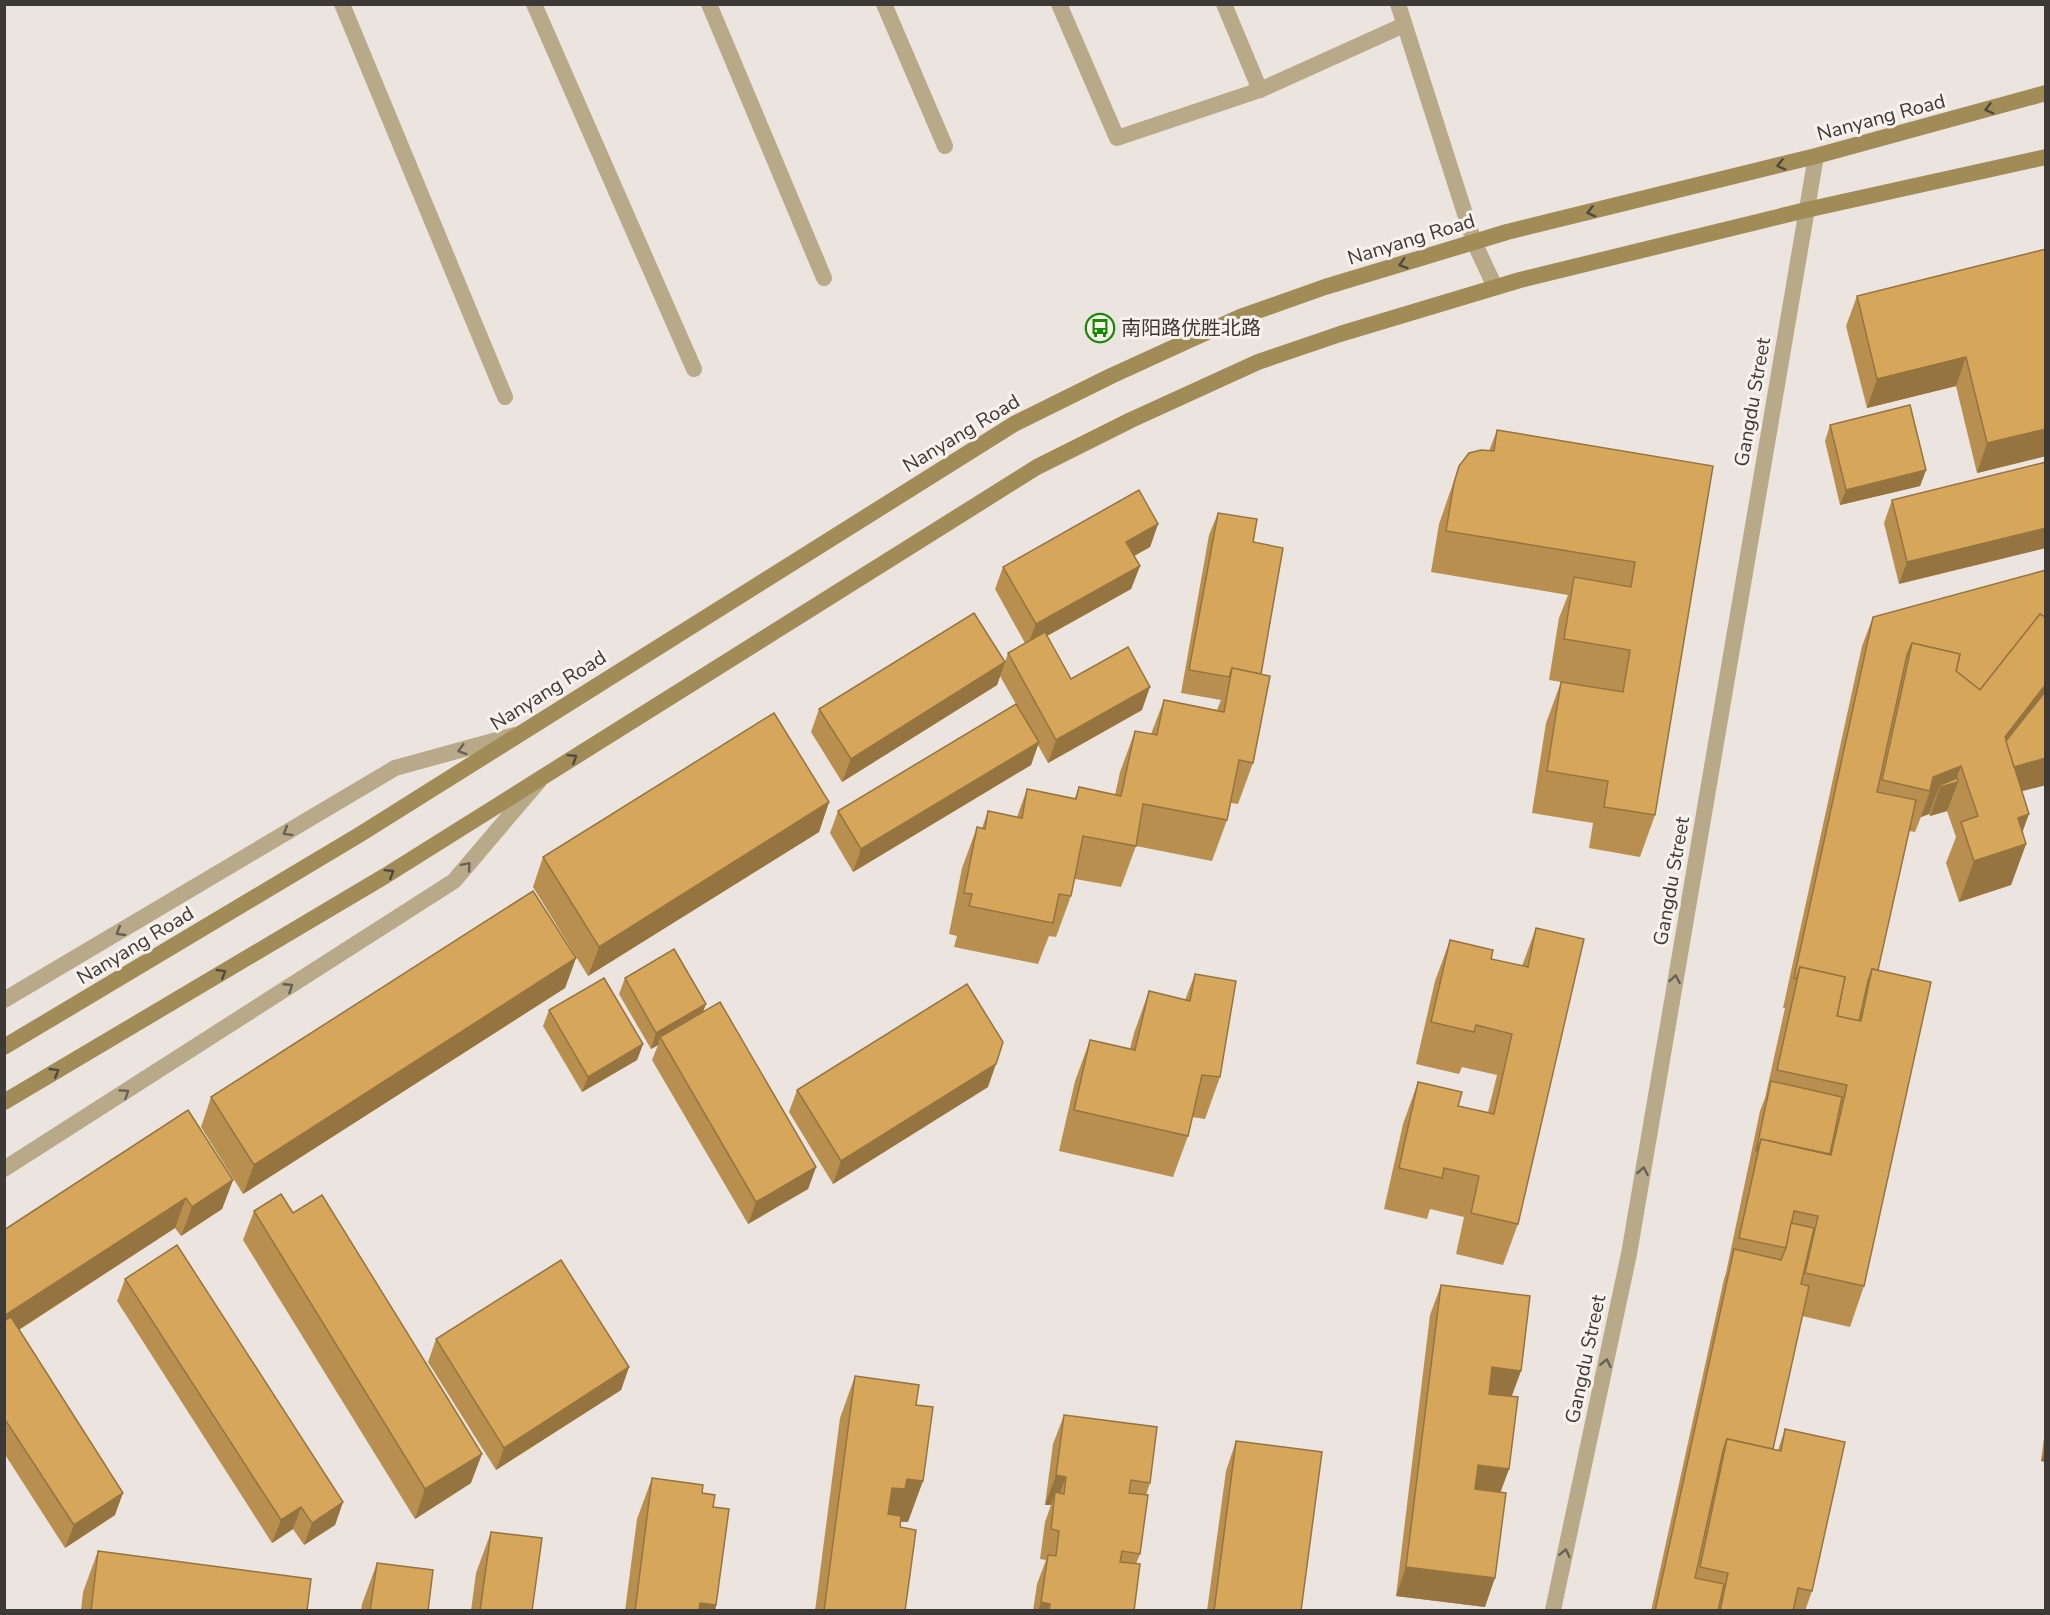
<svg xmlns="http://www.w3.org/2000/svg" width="2050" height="1615" viewBox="0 0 2050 1615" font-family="'Nunito Sans','Noto Sans SC',sans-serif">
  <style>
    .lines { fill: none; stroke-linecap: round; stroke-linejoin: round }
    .minor { stroke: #b8aa88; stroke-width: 16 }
    .secondary { stroke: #a18c58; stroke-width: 16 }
    .wall { fill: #b88f4e }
    .shaded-wall { fill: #967440 }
    .building { fill: #d6a65b; stroke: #967440; stroke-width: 1.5 }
    .oneway { stroke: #504a3e }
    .oneway2 { stroke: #676153 }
    .labels { text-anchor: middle; stroke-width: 6; stroke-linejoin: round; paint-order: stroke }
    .street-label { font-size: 20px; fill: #3c3937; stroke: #f9f1ec }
    .poi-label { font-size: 20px; fill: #3c3937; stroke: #f9f1ec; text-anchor: start }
  </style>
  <rect width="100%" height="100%" fill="#ebe4df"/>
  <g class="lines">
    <g class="minor">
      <polyline points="342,4 505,397"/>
      <polyline points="534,4 694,369"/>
      <polyline points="709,4 824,278"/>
      <polyline points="884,4 945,146"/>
      <polyline points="1059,4 1117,138 1260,90 1404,25"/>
      <polyline points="1224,4 1260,90"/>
      <polyline points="1398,4 1474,242 1495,287"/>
      <polyline points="4,1000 395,768 515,735"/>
      <polyline points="4,1169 454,881 539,781"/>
      <polyline points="1553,1610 1629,1254 1816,156"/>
    </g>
    <g class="secondary">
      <polyline points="4,1047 359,835 1014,424 1111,376 1240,317 1325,287 1507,232 1816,156 2046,93"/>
      <polyline points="4,1102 385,876 1037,467 1131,420 1258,362 1340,334 1520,280 1806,210 2046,157"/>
    </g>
  </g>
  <g class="wall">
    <polygon points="2046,249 2046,456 1977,473 1956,386 1867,408 1846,326 1857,296"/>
    <polygon points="1830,425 1926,470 1920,486 1840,505 1825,441"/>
    <polygon points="1497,430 1713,466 1655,815 1640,857 1589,848 1593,823 1532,813 1546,723 1561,682 1549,680 1559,618 1568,595 1431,572 1439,524 1459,466 1489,451"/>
    <polygon points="2046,462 1899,584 1884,523 1892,500"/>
    <polygon points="1218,513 1253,542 1261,674 1253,763 1238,804 1231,803 1227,820 1212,861 1136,846 1121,887 1075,879 1071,896 1056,937 1049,936 1038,964 954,947 957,936 949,934 962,868 977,827 982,828 988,811 1017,817 1027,789 1075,798 1079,787 1115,795 1120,772 1135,731 1151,734 1164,700 1217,710 1221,700 1181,693 1209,535"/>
    <polygon points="1158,524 1150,547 1134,556 1140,566 1131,589 1047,636 1071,679 1142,710 1048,763 1038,745 1031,765 853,872 830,833 838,811 1016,704 1000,676 997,685 842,782 811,732 819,709 1005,662 1008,653 1025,643 995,589 1003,567"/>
    <polygon points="2046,570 2046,785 2022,791 2023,833 2026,844 2011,885 1959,902 1946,863 1956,837 1947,811 1930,816 1929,814 1921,817 1915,832 1909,831 1878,970 1864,1286 1850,1327 1802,1316 1773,1449 1778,1450 1785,1429 1812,1591 1805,1611 1651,1611 1724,1279 1726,1273 1760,1111 1765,1098 1785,1008 1783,1008 1862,646 1873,617"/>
    <polygon points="829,802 819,832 588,976 533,887 543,857"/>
    <polygon points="1536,928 1518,1224 1503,1265 1456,1254 1464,1217 1430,1209 1427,1219 1384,1209 1403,1124 1418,1082 1458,1106 1488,1112 1497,1075 1462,1067 1459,1074 1416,1064 1435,981 1450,940 1491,959 1522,966"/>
    <polygon points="576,958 565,988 243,1194 201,1127 211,1097"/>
    <polygon points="1195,974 1220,1077 1205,1119 1192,1117 1188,1136 1173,1177 1059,1151 1075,1081 1090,1040 1130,1049 1134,1033 1149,991 1185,1000"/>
    <polygon points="625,978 702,1013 816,1167 808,1189 748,1224 652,1060 658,1045 651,1049 619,994"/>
    <polygon points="549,1010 643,1044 637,1060 582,1092 543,1026"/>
    <polygon points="988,1087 833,1184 789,1112 797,1090"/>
    <polygon points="233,1180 222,1209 181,1236 175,1228 19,1330 115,1515 65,1548 4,1453 4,1230"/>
    <polygon points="254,1211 471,1483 415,1519 243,1240"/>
    <polygon points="125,1279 343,1502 335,1525 304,1545 293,1529 272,1543 117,1301"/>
    <polygon points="1441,1285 1512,1396 1509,1469 1500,1492 1485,1607 1396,1596 1430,1315"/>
    <polygon points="436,1339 629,1367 621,1390 496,1470 428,1362"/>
    <polygon points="855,1376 916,1405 908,1522 901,1522 900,1527 905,1611 815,1611 840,1418"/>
    <polygon points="1064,1415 1150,1483 1146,1495 1140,1554 1136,1564 1134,1611 1033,1611 1037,1584 1046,1560 1040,1559 1045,1522 1051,1505 1045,1505 1053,1444"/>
    <polygon points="2046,1422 2046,1462 2041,1461"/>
    <polygon points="1236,1441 1301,1611 1207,1611 1226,1471"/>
    <polygon points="652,1478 702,1493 713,1507 716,1605 715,1611 625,1611 637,1519"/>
    <polygon points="491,1532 532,1611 471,1611 476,1573"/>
    <polygon points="98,1551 307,1611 81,1611 83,1592"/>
    <polygon points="377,1563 428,1611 361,1611 362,1604"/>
  </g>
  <g class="shaded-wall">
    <polygon points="1966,357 1956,386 1867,408 1877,379"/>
    <polygon points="2046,429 2046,456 1977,473 1987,443"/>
    <polygon points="1926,470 1920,486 1840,505 1846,490"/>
    <polygon points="1158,524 1150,547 1118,565 1126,542"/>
    <polygon points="2046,528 2046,548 1899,584 1907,562"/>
    <polygon points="1140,566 1131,589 1027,647 1036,624"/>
    <polygon points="1005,662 997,685 842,782 851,759"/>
    <polygon points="2046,684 2046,690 2034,721 2004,760 2005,737"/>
    <polygon points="1150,687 1142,710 1048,763 1056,740"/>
    <polygon points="1039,742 1031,765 853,872 861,849"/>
    <polygon points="2046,758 2046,785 1996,798 2007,769"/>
    <polygon points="1961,766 1955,783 1958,782 1947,811 1930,816 1940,787 1940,785 1929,814 1921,817 1930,791 1933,777"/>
    <polygon points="829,802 819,832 588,976 599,947"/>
    <polygon points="2029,814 2017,847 2026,844 2011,885 1959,902 1974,861 2018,818"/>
    <polygon points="576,958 565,988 243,1194 254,1165"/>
    <polygon points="706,1004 700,1020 660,1037 658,1045 651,1049 656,1033"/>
    <polygon points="643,1044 637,1060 582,1092 588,1077"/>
    <polygon points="996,1064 988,1087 833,1184 841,1161"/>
    <polygon points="816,1167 808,1189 748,1224 756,1202"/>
    <polygon points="233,1180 222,1209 181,1236 192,1207"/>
    <polygon points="186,1198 175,1228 4,1339 4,1316"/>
    <polygon points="629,1367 621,1390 496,1470 504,1448"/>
    <polygon points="1492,1367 1521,1371 1510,1401 1481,1397"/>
    <polygon points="2046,1448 2046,1462 2041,1461"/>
    <polygon points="482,1454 471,1483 415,1519 425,1489"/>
    <polygon points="1478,1465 1509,1469 1498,1499 1467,1495"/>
    <polygon points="1056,1475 1066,1477 1055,1506 1055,1492 1051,1505 1045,1505"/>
    <polygon points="907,1479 923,1481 908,1522 894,1521 877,1529 892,1488"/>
    <polygon points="123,1493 115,1515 65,1548 74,1525"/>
    <polygon points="343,1502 335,1525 304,1545 312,1523"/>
    <polygon points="301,1507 293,1529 272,1543 281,1520"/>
    <polygon points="1406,1567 1495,1578 1485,1607 1396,1596"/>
    <polygon points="1041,1602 1050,1604 1047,1611 1038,1611"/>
    <polygon points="700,1603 716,1605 715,1611 698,1611"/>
  </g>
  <g class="building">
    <polygon points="2046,249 2046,429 1987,443 1966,357 1877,379 1857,296"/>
    <polygon points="1910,405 1926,470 1846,490 1830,425"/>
    <polygon points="1497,430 1713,466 1655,815 1604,807 1608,781 1547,771 1561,682 1623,692 1630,650 1564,639 1574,577 1631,587 1635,562 1446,531 1454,483 1459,466 1469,453 1481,450 1494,451"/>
    <polygon points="2046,462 2046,528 1907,562 1892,500"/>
    <polygon points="1139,490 1158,524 1126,542 1140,566 1036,624 1003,567"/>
    <polygon points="1218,513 1257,519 1253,542 1283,548 1261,674 1232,668 1229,677 1189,670"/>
    <polygon points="2046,570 2046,618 2040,614 1980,690 1956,671 1960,654 1912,643 1907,655 1877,792 1916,800 1878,970 1872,969 1868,981 1859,1021 1837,1016 1845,977 1800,967 1796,979 1794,978 1873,617"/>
    <polygon points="974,613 1005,662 851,759 819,709"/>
    <polygon points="2040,614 2046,618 2046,684 2005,737 2029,814 2018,818 2026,844 1974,861 1961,822 1978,816 1961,766 1933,777 1930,791 1882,780 1912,643 1960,654 1956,671 1980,690"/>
    <polygon points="1045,632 1071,679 1128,647 1150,687 1056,740 1008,653"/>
    <polygon points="1232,668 1270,676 1253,763 1239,760 1227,820 1143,804 1136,846 1083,836 1071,896 1059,894 1053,923 969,906 972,894 964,893 977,827 985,829 988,811 1022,818 1027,789 1076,799 1079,787 1121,796 1135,731 1157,735 1164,700 1224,712"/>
    <polygon points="2045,692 2046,692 2046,758 2014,767 2006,741"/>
    <polygon points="1016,704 1039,742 861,849 838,811"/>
    <polygon points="774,713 829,802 599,947 543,857"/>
    <polygon points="1957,778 1958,782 1940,787 1940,785"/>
    <polygon points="533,891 576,958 254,1165 211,1097"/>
    <polygon points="1536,928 1584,939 1518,1224 1471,1213 1479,1176 1444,1168 1442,1178 1399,1168 1418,1082 1462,1092 1458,1106 1494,1114 1512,1034 1476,1025 1474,1032 1431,1022 1450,940 1493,950 1491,959 1528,967"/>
    <polygon points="674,949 706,1004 656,1033 625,978"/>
    <polygon points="1800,967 1845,977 1837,1016 1861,1021 1872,969 1931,982 1864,1286 1805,1273 1818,1216 1794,1211 1786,1248 1739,1238 1761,1139 1831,1155 1847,1085 1777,1070"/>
    <polygon points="1195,974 1236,981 1220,1077 1202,1075 1188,1136 1074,1110 1090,1040 1135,1050 1149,991 1190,1001"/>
    <polygon points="604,978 643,1044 588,1077 549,1010"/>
    <polygon points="967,984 1003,1042 996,1064 841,1161 797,1090"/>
    <polygon points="720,1002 816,1167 756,1202 660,1037"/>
    <polygon points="1771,1081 1842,1097 1830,1154 1761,1139 1757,1151 1756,1151"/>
    <polygon points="188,1110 233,1180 192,1207 186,1198 4,1316 4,1230"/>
    <polygon points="281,1194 293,1213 322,1195 482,1454 425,1489 254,1211"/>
    <polygon points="1791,1223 1814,1228 1801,1284 1809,1286 1773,1449 1727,1439 1723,1451 1695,1578 1724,1584 1718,1611 1655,1611 1734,1249 1781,1260 1786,1248"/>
    <polygon points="177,1245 343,1502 312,1523 301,1507 281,1520 125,1279"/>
    <polygon points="561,1260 629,1367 504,1448 436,1339"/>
    <polygon points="1441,1285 1530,1296 1521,1371 1492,1367 1489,1394 1518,1397 1509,1469 1478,1465 1475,1489 1506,1493 1495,1578 1406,1567"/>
    <polygon points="11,1317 123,1493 74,1525 4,1418 4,1321"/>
    <polygon points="855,1376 919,1385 916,1405 933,1407 923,1481 907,1479 905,1489 892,1488 888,1514 901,1516 900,1527 916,1530 905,1611 824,1611"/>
    <polygon points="1064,1415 1157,1427 1150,1483 1131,1480 1129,1493 1148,1495 1140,1554 1122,1551 1120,1562 1140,1564 1134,1611 1049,1611 1050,1604 1041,1602 1048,1555 1056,1556 1059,1531 1051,1529 1055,1492 1064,1494 1066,1477 1056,1475"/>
    <polygon points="1785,1429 1845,1442 1812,1591 1798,1588 1793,1611 1720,1611 1728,1573 1700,1567 1727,1439 1781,1451"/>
    <polygon points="1236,1441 1322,1452 1301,1611 1214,1611"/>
    <polygon points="652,1478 703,1485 702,1493 715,1495 713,1507 729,1509 716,1605 700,1603 699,1611 635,1611"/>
    <polygon points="491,1532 542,1538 532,1611 480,1611"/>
    <polygon points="98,1551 311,1579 307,1611 91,1611"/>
    <polygon points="377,1563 433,1570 428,1611 370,1611"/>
  </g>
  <defs><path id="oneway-chevron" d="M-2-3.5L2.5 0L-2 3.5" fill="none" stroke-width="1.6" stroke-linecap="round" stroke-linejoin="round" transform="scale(1.5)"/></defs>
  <g class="oneway">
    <use href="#oneway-chevron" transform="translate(1989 109) rotate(165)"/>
    <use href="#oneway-chevron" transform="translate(1781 165) rotate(166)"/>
    <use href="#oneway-chevron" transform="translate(1591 212) rotate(166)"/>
    <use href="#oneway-chevron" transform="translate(1403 264) rotate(163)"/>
    <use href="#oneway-chevron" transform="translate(573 758) rotate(-32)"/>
    <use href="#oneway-chevron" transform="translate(390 873) rotate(-32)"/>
    <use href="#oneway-chevron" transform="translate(222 973) rotate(-31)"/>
    <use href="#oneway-chevron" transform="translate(55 1072) rotate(-31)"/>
  </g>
  <g class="oneway2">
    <use href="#oneway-chevron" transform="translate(462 750) rotate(164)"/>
    <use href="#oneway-chevron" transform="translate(287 832) rotate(149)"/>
    <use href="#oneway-chevron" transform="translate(467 866) rotate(-50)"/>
    <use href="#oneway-chevron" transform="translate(120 932) rotate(149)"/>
    <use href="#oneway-chevron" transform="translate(1675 979) rotate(-80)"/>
    <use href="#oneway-chevron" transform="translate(289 987) rotate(-33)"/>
    <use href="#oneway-chevron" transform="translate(125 1093) rotate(-33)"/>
    <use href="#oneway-chevron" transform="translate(1643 1171) rotate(-80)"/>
    <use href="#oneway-chevron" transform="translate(1606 1363) rotate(-78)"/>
    <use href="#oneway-chevron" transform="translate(1565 1553) rotate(-78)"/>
  </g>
  <defs>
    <g id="bus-ring" transform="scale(1.5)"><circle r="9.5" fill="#f9f1ec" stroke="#198907" stroke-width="1.5"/><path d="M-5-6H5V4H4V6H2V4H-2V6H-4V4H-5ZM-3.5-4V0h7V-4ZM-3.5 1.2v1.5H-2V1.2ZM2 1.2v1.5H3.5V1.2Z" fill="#198907"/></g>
  </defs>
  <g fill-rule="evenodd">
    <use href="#bus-ring" x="1100" y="328"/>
  </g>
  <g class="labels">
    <g class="street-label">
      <text transform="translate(1881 117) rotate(-15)" y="7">Nanyang Road</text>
      <text transform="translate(1411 239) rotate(-17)" y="7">Nanyang Road</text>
      <text transform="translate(1752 402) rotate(-80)" y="7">Gangdu Street</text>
      <text transform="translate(961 433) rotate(-31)" y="7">Nanyang Road</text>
      <text transform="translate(548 690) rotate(-32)" y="7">Nanyang Road</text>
      <text transform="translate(1671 881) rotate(-80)" y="7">Gangdu Street</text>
      <text transform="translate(135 945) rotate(-31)" y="7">Nanyang Road</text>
      <text transform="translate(1585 1359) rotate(-78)" y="7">Gangdu Street</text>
    </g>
    <g class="poi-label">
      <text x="1121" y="335">南阳路优胜北路</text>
    </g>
  </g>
  <rect width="2050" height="1615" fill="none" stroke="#3c3937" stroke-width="12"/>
</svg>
